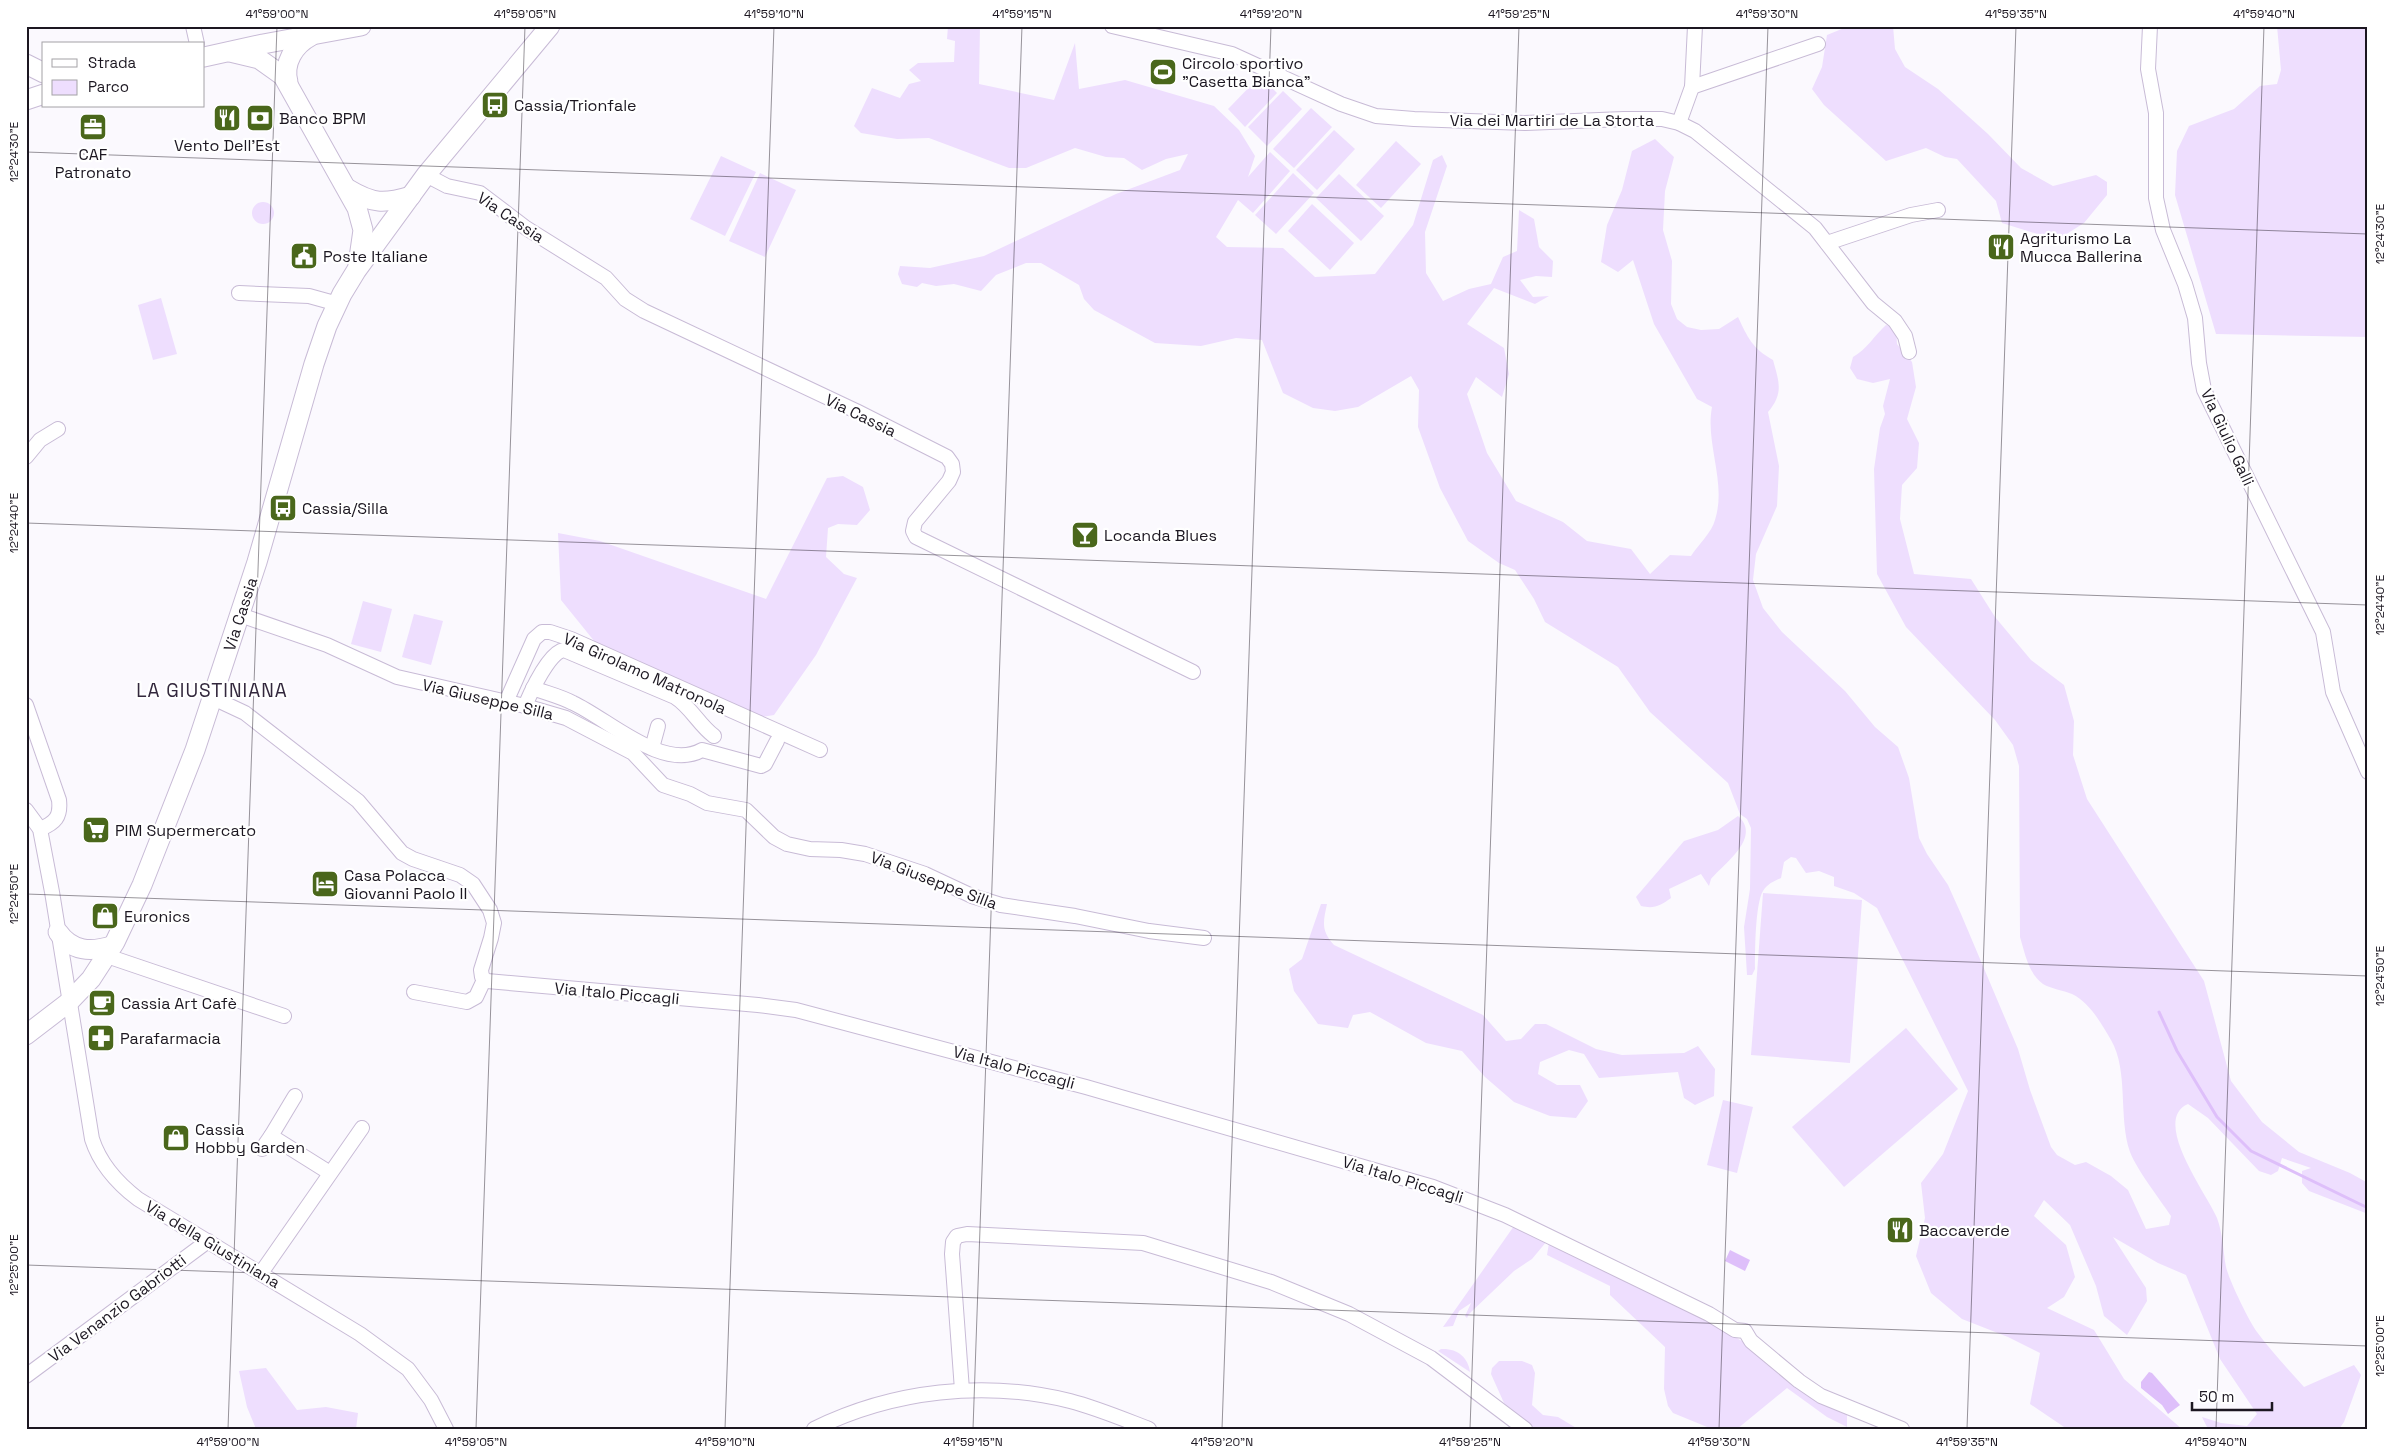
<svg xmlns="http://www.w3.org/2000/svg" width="2394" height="1455" viewBox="0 0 2394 1455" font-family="'Space Grotesk',sans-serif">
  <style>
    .green { fill: #eedefe }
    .water { fill: #debffa }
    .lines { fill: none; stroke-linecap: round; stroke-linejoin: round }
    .stream { stroke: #debffa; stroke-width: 3 }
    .minor-casing { stroke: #c8bbd6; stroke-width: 16 }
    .major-casing { stroke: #c8bbd6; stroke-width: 21 }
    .minor { stroke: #fff; stroke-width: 14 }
    .major { stroke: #fff; stroke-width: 19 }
    .ticks { fill: none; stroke: #1c1721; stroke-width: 1; stroke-opacity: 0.45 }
    .labels { text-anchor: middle; stroke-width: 4.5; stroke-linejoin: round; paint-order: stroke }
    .poi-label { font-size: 16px; fill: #1c1721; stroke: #fff; text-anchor: start }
    .street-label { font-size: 16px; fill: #1c1721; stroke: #fff }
    .quarter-label { font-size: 19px; letter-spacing: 1px; fill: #33283d; stroke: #fff }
    .neatline { fill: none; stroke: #1c1721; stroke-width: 2 }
    .ticks-label { font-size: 12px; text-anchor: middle; fill: #1c1721 }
  </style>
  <rect width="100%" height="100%" fill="#fbf9fe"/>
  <g class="green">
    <path d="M948,26H980L979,84L1054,100L1075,43L1079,89L1125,80L1214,106L1239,130L1255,156L1248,177L1270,152L1290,171L1253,213L1238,200L1216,237L1227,247L1283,248L1315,277L1375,274L1413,225L1433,160L1442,155L1447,166L1425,232L1426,273L1443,301L1469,289L1491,284L1503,257L1517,251L1519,210L1534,219L1539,247L1553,261L1552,277L1536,276L1520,280L1533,297L1549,296L1535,304L1494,288L1467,324L1504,348L1509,374L1502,397L1476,377L1467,394L1487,453L1516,501L1563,522L1587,541L1631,549L1650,574L1670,555L1691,556C1698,545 1712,532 1715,520C1727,482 1705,444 1712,407L1697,399L1654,324L1633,260L1618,272L1601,262L1607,225L1622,190L1632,151L1655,139L1674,157L1665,191L1663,230L1672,261L1671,304L1677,319L1687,327L1701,330L1719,329L1738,317C1748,338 1752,348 1773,360C1779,382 1784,393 1768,412L1779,466L1777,506L1756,554L1753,580L1763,608L1782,632L1845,691L1875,727L1898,747L1909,778L1919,838L1927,854L1948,885L1961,914L2018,1049L2030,1090L2051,1147L2057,1155L2075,1165L2086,1162L2111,1176L2128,1190L2146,1229L2169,1225L2171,1216C2159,1198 2137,1170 2130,1152C2118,1117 2129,1071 2111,1040C2101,1023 2090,1003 2072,994C2063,990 2051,989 2043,984C2028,973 2025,953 2020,937L2019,766L2013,745L1995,720L1906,627L1877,574L1874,469L1880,428L1885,414L1883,406L1890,379L1873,383L1857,379L1850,368L1853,357C1867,349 1874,336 1886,325L1896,328L1897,344L1912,362L1916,387L1907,419L1919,443L1917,468L1902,485L1900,519L1914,574L1971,579L1995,617L2031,660L2064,685L2074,721L2073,755L2087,799L2204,981L2231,1081L2262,1122L2299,1152L2350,1173L2368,1183V1214L2309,1191L2302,1183V1171L2311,1168L2282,1158L2278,1171L2271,1175L2259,1171L2208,1118L2188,1104C2150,1120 2209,1197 2217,1218C2223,1234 2223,1251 2226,1267C2229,1280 2249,1321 2257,1332C2271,1351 2288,1369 2304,1387L2354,1365L2361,1375L2344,1422L2339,1429H2208L2202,1417L2221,1423L2247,1426L2257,1414L2220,1359L2186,1275L2158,1263L2113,1237L2146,1288L2147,1301L2127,1335L2104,1316L2096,1286L2070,1225L2044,1200L2034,1216L2066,1245L2075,1277L2064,1297L2047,1308L2094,1330L2124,1379L2182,1429H2067L2030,1404L2040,1353L2008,1337L1962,1319L1931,1293L1916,1256L1925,1218L1921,1183L1943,1154L1968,1091L1877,908L1854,893L1834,886V877L1819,871L1806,873L1796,858L1791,857L1784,862L1781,878C1774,881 1767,884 1763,891C1755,904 1755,953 1755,969L1752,975H1747L1744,927L1750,889L1751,828L1747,819L1740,814L1728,783L1650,712L1618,667L1545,622L1534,599L1515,570L1499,563L1468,541L1440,488L1418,427L1419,390L1411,376L1358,407L1335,411L1313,408L1283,393L1262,340L1236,338L1201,346L1155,343L1094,310L1084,299L1079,285L1041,263H1026L996,275L981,291L954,284L936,286L922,283L917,287L902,284L898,274L900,266L930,268L984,256L1116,194L1180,170L1188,154L1166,159L1142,170L1124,158L1106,157L1075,148L1026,168H1009L929,138L897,139L861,133L854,126L872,88L900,98L909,84L921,81L909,70L918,63L954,62L955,41L947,39Z"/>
    <polygon points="1849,26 1893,26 1895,49 1905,67 1938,89 1988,134 2021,168 2053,186 2096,175 2107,182 2107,195 2084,223 2057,240 2002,223 1996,201 1957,159 1945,157 1926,148 1886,161 1824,105 1812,89 1822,67 1827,35"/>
    <polygon points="2277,26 2368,26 2368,337 2216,334 2175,195 2177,151 2189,126 2234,109 2260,86 2277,84 2281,70"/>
    <polygon points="1260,76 1277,93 1245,127 1228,109"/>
    <polygon points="1283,91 1302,109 1267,146 1248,127"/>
    <polygon points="1311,108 1332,127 1294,168 1273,149"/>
    <polygon points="1334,130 1355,149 1317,190 1296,170"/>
    <polygon points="1396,141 1421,164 1381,208 1356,185"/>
    <polygon points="721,156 756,172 725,236 690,219"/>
    <polygon points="760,173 796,190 765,257 729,241"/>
    <polygon points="1293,173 1314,193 1276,234 1255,215"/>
    <polygon points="1339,174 1384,216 1361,241 1316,198"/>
    <circle cx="263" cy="213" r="11"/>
    <polygon points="1312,204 1354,243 1330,270 1288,231"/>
    <polygon points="161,298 177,354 153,360 138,305"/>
    <polygon points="843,476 863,487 870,510 857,525 838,524 828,528 826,557 844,574 857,578 816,655 774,715 755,718 599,647 561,600 558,533 600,541 766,599 827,478"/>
    <polygon points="363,601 392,609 381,652 351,644"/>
    <polygon points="414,614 443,621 431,665 402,657"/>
    <path d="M1738,816C1762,837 1725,863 1711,879L1709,886L1701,874L1669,889L1671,898C1660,906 1654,909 1641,906L1636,897L1684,841L1718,830Z"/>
    <polygon points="1763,893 1862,900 1850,1063 1751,1055"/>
    <path d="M1321,904H1327C1323,923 1321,930 1334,945L1483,1015L1506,1041L1521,1039L1535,1024H1546L1596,1049L1622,1055L1684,1053L1698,1046L1715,1069L1714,1096L1695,1105L1684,1098L1678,1072L1599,1078L1584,1054L1569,1050L1540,1062L1538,1074L1557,1085H1580L1588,1101L1576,1118L1550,1116L1514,1102L1485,1077L1462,1051L1426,1043L1370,1012L1353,1015L1348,1028L1318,1024L1294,991L1289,969L1302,959Z"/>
    <polygon points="1906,1028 1958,1089 1844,1187 1792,1127"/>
    <polygon points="1723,1100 1753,1107 1737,1173 1707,1165"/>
    <polygon points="1514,1226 1547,1241 1532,1259 1514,1271 1469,1314 1467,1318 1465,1316 1471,1303 1459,1311 1453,1326 1443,1327"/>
    <path d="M1549,1243C1615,1275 1683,1304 1745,1343C1781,1365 1811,1394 1847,1415V1427L1827,1417L1787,1388L1737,1429H1712L1673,1413L1668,1406L1664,1389L1665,1347L1610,1295V1286L1547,1255Z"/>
    <path d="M1441,1349C1457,1348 1468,1357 1470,1372L1438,1351Z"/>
    <polygon points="1499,1361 1522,1361 1532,1365 1535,1373 1532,1405 1543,1415 1558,1417 1578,1429 1535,1429 1516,1415 1504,1403 1491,1374 1492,1368"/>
    <polygon points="266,1368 297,1410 326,1407 358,1413 356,1429 256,1429 247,1407 239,1371"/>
  </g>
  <g class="water">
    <polygon points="1730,1250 1750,1260 1745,1271 1725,1261"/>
    <polygon points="2149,1372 2152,1373 2180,1405 2168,1414 2162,1405 2141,1388 2141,1382"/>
  </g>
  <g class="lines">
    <polyline class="stream" points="2159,1012 2177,1051 2217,1117 2251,1151 2368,1208"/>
    <g class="minor-casing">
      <g id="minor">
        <polyline points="193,26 197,44"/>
        <polyline points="1112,26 1232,54 1341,104 1376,116 1414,119 1525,123 1624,119 1662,119 1679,123 1695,131 1815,228 1873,303 1895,321 1905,336 1909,352"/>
        <polyline points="2150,26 2148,69 2156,113 2156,198 2163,230 2185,284 2195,318 2199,363 2204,390 2323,632 2333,692 2368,772"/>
        <polyline points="1692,87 1818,44"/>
        <polyline points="1679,123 1692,87 1695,26"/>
        <polyline points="426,175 447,186 480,193 526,228 606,278 625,299 644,311 856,411 947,457 952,464 953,472 949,481 915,522 913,531 916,537 1193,672"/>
        <polyline points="1827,243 1911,215 1938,210"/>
        <polyline points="239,293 309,296 338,304"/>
        <polyline points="26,457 40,440 58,429"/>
        <polyline points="240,615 327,645 397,677 525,706 566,718 633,753 663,785 690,794 707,803 746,810 774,837 787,844 810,849 841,850 865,854 925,874 972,896 1001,905 1075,916 1149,931 1204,938"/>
        <path d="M533,688C546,693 560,696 573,703C608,719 663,772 702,750L761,766L765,764L777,741"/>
        <polyline points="213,698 245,713 358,801 402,853 413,859 460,875 473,884 490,910 494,923 491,938 481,970 482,977 487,981 758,1005 796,1010 1086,1087 1433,1187 1505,1215 1709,1314 1735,1330 1745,1331 1751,1341 1799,1381 1821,1396 1902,1429"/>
        <polyline points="506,702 534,639 542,632 550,632 571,639 820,750"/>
        <path d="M26,705L59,800C61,817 55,823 40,829"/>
        <path d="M525,706C531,692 549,652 564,650L675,697C691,707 699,725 714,736"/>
        <polyline points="652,748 658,726"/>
        <path d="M26,810L40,829L52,892L92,1139C100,1164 117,1183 138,1199L360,1334L408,1369L431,1400L446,1429"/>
        <polyline points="107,956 284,1016"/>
        <polyline points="414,992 467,1002 476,997 484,980"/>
        <polyline points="295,1096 271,1136 330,1173"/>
        <polyline points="262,1149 271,1136"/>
        <polyline points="261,1273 362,1128"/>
        <polyline points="26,1376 208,1241"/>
        <polyline points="962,1390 952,1254 953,1242 957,1236 967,1234 1143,1243 1271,1282 1349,1314 1431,1358 1525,1429"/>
        <path d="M814,1429C893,1390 985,1380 1070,1401C1097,1408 1123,1419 1149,1429"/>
      </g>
    </g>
    <g class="major-casing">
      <g id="major">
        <polyline points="230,52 259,59 283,76 357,208 363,230 358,265"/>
        <polyline points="204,57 263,44 361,26"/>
        <polyline points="26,64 44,73"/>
        <path d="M288,82C283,63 294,45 311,36"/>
        <polyline points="26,100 44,94"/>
        <path d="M348,189C373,204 384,204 411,196"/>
        <path d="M58,932C72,952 91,952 112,946"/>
        <polyline points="26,1035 69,1002 91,979 115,942 142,885 195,750 257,562 314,364 327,326 342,294 356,271 426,175 550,26"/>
      </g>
    </g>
    <use href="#minor" class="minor"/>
    <use href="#major" class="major"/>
  </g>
  <path class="ticks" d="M26,82L28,26M26,152L2368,234M26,523L2368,605M26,894L2368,976M26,1265L2368,1346M228,1429L277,26M476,1429L525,26M725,1429L774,26M973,1429L1022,26M1222,1429L1271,26M1470,1429L1519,26M1719,1429L1768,26M1967,1429L2016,26M2216,1429L2264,26"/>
  <defs>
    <g id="stadium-square" transform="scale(1.4375)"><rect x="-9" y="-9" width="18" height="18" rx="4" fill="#4a671b" stroke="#fff"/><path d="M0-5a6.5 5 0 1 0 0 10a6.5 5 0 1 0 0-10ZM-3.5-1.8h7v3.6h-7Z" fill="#fff"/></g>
    <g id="bus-square" transform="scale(1.4375)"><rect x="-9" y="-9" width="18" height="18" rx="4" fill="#4a671b" stroke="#fff"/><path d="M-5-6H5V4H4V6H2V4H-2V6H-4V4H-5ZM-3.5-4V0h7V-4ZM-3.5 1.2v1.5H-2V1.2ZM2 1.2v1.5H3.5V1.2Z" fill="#fff"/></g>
    <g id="restaurant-square" transform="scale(1.4375)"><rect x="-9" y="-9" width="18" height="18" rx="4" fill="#4a671b" stroke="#fff"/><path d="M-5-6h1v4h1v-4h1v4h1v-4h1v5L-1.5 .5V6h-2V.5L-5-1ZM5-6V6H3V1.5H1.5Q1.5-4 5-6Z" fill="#fff"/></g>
    <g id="bank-square" transform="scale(1.4375)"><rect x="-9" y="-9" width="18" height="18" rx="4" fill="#4a671b" stroke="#fff"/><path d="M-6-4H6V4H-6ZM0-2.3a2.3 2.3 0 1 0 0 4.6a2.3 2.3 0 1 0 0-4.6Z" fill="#fff"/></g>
    <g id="office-square" transform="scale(1.4375)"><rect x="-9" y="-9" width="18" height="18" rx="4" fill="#4a671b" stroke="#fff"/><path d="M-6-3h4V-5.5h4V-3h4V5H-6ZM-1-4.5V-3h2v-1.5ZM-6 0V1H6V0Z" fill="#fff"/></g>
    <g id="civic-square" transform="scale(1.4375)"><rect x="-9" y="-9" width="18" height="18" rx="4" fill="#4a671b" stroke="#fff"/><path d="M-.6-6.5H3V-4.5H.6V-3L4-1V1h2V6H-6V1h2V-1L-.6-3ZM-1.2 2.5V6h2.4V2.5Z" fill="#fff"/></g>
    <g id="bar-square" transform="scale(1.4375)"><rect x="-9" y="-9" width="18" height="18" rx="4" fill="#4a671b" stroke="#fff"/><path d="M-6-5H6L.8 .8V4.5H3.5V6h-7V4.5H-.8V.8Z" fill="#fff"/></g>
    <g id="supermarket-square" transform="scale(1.4375)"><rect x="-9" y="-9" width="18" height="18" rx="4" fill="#4a671b" stroke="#fff"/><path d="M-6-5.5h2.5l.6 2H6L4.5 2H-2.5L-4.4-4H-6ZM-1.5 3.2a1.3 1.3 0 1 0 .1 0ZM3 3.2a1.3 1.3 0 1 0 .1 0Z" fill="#fff"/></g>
    <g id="hotel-square" transform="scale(1.4375)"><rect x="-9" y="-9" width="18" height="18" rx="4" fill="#4a671b" stroke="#fff"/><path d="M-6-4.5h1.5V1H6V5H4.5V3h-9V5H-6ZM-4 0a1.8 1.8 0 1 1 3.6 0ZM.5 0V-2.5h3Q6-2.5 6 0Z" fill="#fff"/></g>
    <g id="shop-square" transform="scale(1.4375)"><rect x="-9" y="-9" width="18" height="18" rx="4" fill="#4a671b" stroke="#fff"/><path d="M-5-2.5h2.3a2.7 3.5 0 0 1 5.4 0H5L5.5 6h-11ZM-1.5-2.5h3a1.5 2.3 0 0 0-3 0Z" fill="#fff"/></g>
    <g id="cafe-square" transform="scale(1.4375)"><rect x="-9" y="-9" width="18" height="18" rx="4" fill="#4a671b" stroke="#fff"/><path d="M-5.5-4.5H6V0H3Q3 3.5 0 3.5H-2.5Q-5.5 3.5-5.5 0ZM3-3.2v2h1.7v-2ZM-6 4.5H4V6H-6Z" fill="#fff"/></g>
    <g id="pharmacy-square" transform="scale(1.4375)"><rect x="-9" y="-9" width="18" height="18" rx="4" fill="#4a671b" stroke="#fff"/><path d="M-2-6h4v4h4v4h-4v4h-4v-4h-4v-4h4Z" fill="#fff"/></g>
  </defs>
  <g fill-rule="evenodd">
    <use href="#stadium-square" x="1163" y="72"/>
    <use href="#bus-square" x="495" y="105"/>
    <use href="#restaurant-square" x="227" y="118"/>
    <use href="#bank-square" x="260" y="118"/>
    <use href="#office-square" x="93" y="127"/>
    <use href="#restaurant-square" x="2001" y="247"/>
    <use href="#civic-square" x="304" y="256"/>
    <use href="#bus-square" x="283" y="508"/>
    <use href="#bar-square" x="1085" y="535"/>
    <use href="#supermarket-square" x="96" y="830"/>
    <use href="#hotel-square" x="325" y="884"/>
    <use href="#shop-square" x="105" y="916"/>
    <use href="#cafe-square" x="102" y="1003"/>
    <use href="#pharmacy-square" x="101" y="1038"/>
    <use href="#shop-square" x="176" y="1138"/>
    <use href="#restaurant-square" x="1900" y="1230"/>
  </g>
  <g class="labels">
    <g class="poi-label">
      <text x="1182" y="69">Circolo sportivo<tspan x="1182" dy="18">"Casetta Bianca"</tspan></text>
      <text x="514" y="111">Cassia/Trionfale</text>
      <text x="279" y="124">Banco BPM</text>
      <text x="227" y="151" text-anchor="middle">Vento Dell'Est</text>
      <text x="93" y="160" text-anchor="middle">CAF<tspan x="93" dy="18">Patronato</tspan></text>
      <text x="2020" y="244">Agriturismo La<tspan x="2020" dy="18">Mucca Ballerina</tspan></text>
      <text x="323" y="262">Poste Italiane</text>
      <text x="302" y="514">Cassia/Silla</text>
      <text x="1104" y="541">Locanda Blues</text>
      <text x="115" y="836">PIM Supermercato</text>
      <text x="344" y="881">Casa Polacca<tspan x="344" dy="18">Giovanni Paolo II</tspan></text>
      <text x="124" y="922">Euronics</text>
      <text x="121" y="1009">Cassia Art Cafè</text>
      <text x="120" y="1044">Parafarmacia</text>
      <text x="195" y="1135">Cassia<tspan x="195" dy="18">Hobby Garden</tspan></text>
      <text x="1919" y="1236">Baccaverde</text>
    </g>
    <g class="street-label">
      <text x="1552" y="126">Via dei Martiri de La Storta</text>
      <text transform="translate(511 217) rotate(34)" y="6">Via Cassia</text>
      <text transform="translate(861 415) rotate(26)" y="6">Via Cassia</text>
      <text transform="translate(2228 437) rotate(65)" y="6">Via Giulio Galli</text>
      <text transform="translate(240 614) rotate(-72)" y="6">Via Cassia</text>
      <text transform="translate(645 673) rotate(24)" y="6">Via Girolamo Matronola</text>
      <text transform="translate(488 699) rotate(13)" y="6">Via Giuseppe Silla</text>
      <text transform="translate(934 880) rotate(21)" y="6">Via Giuseppe Silla</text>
      <text transform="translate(617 993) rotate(5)" y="6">Via Italo Piccagli</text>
      <text transform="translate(1014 1067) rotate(15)" y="6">Via Italo Piccagli</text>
      <text transform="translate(1403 1179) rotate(17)" y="6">Via Italo Piccagli</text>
      <text transform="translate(213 1244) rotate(31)" y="6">Via della Giustiniana</text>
      <text transform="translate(117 1308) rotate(-37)" y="6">Via Venanzio Gabriotti</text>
    </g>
    <g class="quarter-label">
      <text x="212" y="697">LA GIUSTINIANA</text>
    </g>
  </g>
  <rect width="2394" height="1455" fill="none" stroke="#ffffff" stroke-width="55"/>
  <rect x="42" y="42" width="162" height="65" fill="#ffffff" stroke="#a4a2a6"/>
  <rect x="52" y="59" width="25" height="8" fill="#ffffff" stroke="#a4a2a6"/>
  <text x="88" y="68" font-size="15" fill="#1c1721">Strada</text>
  <rect x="52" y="80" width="25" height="15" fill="#eedefe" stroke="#a4a2a6"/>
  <text x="88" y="92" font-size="15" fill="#1c1721">Parco</text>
  <path d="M2192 1402v8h80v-8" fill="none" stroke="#1c1721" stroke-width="2.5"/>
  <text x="2199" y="1402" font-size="15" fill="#1c1721" stroke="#ffffff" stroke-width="4" paint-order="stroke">50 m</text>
  <rect x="28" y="28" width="2338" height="1400" class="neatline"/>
  <g class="ticks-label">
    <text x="277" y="18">41°59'00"N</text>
    <text x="525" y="18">41°59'05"N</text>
    <text x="774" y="18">41°59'10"N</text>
    <text x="1022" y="18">41°59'15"N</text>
    <text x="1271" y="18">41°59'20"N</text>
    <text x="1519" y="18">41°59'25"N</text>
    <text x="1767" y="18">41°59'30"N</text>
    <text x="2016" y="18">41°59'35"N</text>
    <text x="2264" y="18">41°59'40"N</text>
    <text transform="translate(14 152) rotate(-90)" y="4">12°24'30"E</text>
    <text transform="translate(2380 234) rotate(-90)" y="4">12°24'30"E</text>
    <text transform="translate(14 523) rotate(-90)" y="4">12°24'40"E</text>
    <text transform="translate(2380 605) rotate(-90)" y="4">12°24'40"E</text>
    <text transform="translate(14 894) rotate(-90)" y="4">12°24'50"E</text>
    <text transform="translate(2380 976) rotate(-90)" y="4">12°24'50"E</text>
    <text transform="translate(14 1265) rotate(-90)" y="4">12°25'00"E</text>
    <text transform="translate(2380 1346) rotate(-90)" y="4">12°25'00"E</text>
    <text x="228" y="1446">41°59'00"N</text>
    <text x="476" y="1446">41°59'05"N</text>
    <text x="725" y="1446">41°59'10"N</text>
    <text x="973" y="1446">41°59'15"N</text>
    <text x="1222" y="1446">41°59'20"N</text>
    <text x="1470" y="1446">41°59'25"N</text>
    <text x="1719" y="1446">41°59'30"N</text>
    <text x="1967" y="1446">41°59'35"N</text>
    <text x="2216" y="1446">41°59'40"N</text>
  </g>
</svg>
